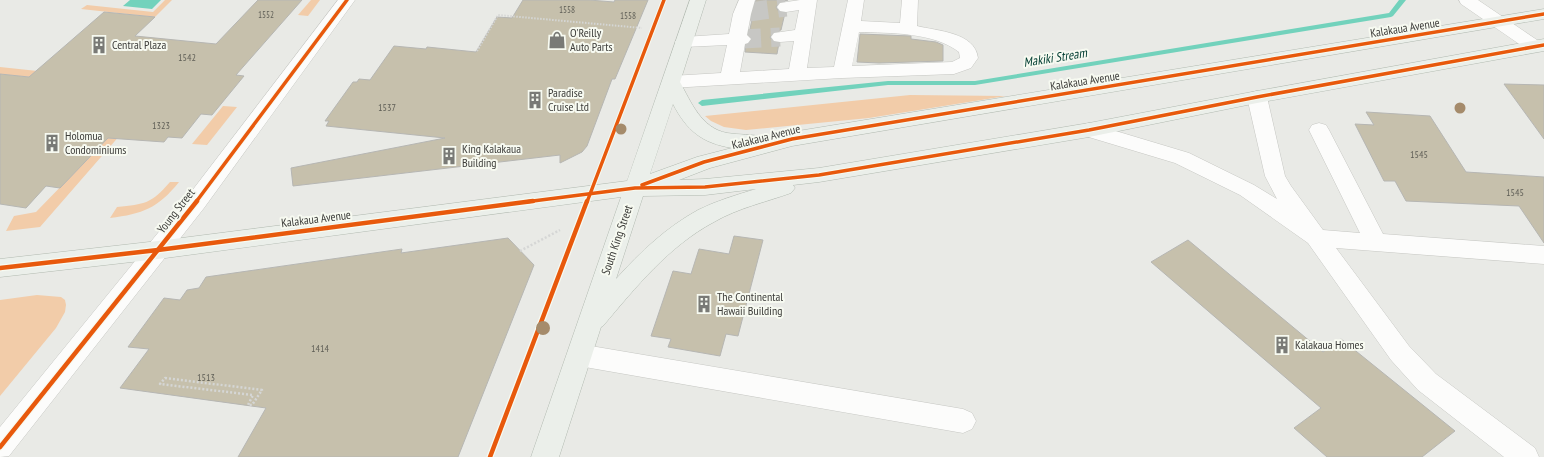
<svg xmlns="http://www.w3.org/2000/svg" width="1544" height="457" viewBox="0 0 1544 457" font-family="'PT Sans Narrow',sans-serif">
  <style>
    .green { fill: #f2cca9 }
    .water { fill: #72d2bc }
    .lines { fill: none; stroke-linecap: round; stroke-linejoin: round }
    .stream { fill: #72d2bc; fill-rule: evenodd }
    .building { fill: #c6c0ac; stroke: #b6b6b3 }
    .minor-tunnel { stroke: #c7c7c4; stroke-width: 19; stroke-dasharray: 19 10; stroke-linecap: butt }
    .minor-casing { stroke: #c6c7c3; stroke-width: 1 }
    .major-casing { stroke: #b2bab1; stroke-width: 1 }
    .path-far1 { stroke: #d5d6d5; stroke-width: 2; stroke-dasharray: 1.5 1.5; stroke-linecap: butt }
    .path { stroke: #d5d6d5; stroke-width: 2.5; stroke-dasharray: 2 2; stroke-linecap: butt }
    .minor { fill: #fcfcfb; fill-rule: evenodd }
    .major { fill: #ebefea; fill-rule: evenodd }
    .cycleway-far1-casing { stroke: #f7faf1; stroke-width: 5.5 }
    .cycleway-casing { stroke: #f7faf1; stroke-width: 7 }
    .cycleway-far1 { stroke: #e8590c; stroke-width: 3.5 }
    .cycleway { stroke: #e8590c; stroke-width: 4.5 }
    .tree { fill: #a58b6b }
    .labels { text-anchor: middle; stroke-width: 4; stroke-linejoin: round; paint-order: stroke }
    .far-number-label { font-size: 9px; fill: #5f5e56 }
    .number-label { font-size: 10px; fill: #5f5e56 }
    .street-label { font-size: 12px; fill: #3d3d3a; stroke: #f7faf1 }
    .poi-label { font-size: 12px; fill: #3d3d3a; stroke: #f7faf1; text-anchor: start }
    .water-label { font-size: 13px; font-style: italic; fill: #003d31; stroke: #f7faf1 }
  </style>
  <rect width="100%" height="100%" fill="#e9eae6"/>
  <g class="green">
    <polygon points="165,0 172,0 155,17 81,9 87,5 153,12"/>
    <polygon points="311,0 320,0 308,16 298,15"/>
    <polygon points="0,67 75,75 68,81 0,74"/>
    <polygon points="910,95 1006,96 869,118 746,130 724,127 711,121 705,116"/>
    <polygon points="142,103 148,103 40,227 6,231 14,216 36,212"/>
    <polygon points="223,106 237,107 207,145 192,144"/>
    <path d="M170,182H179C158,208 143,214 110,218L117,207C145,204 151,204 170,182Z"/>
    <polygon points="37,295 61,297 65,300 66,305 65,312 56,328 0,396 0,300"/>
  </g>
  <polygon class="water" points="130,0 161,0 152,9 123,6"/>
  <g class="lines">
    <polygon class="stream" points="1399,0 1406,0 1393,16 1391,17 975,85 888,85 702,106 698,103 702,100 888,81 975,81 1389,13"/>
  </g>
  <g class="building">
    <polygon points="258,0 302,0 236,75 244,76 212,115 201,114 182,138 168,137 164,142 108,138 60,188 46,186 26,208 0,204 0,74 29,77 104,12 155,17 135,36 216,44"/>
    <polygon points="523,0 589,0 614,2 615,0 648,0 615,79 612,79 587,146 582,152 560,163 560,155 293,186 291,168 445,138 326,126 329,121 325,121 353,82 357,82 359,79 370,80 394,46 426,49 427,47 476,52 497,17 512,18"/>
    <polygon points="756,0 788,0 780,2 776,7 779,12 785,13 781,30 774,32 770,37 773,42 779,43 777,54 745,52 746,45 752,39 749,34"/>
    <polygon points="860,34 911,36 911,39 936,42 943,45 943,61 879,63 857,62"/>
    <polygon points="1504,84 1544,85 1544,139"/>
    <polygon points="1366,112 1430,116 1466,172 1544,177 1544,243 1519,206 1406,201 1395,181 1384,181 1355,124 1374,125"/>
    <polygon points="734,236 763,240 738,336 726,334 720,356 668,347 671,339 651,336 673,271 691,274 699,249 729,254"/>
    <polygon points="508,238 534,265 458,457 238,457 266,408 120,388 149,349 128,347 164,298 180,300 187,290 199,288 206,277 402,249 401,253"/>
    <polygon points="1188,240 1323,352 1341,339 1455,431 1422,457 1327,457 1294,428 1321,408 1151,262"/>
  </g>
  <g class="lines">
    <g class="minor-tunnel">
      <polyline points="749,12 786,7"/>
      <polyline points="742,39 780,37"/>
    </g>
    <g class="minor-casing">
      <g id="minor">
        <polygon points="338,0 355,0 204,208 9,456 0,457 0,427 188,196"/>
        <path d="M739,0H755L751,14L747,35L751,39L748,43L745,44L740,72L789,69L794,41L780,42L774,41L771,37L774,33L795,30L799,10L786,12L780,11L777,7L780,3L800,0H817L807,68L834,67L848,0H864L861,21L900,23L902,0H918L917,26C937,31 975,32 978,58L971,68L954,74L842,78L671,88L664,86L662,82L664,78L671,76L721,73L727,45L684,47L678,46L675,42L678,38L684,37L729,34L733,14ZM859,32C890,33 933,32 959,52L960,58L952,62L852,66Z"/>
        <polygon points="1459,0 1478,0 1540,42 1543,46 1540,50 1534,52 1528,50 1461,4"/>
        <polygon points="1257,91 1264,93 1267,97 1285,176 1291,186 1323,230 1360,233 1309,130 1312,125 1319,123 1326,125 1329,130 1383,234 1544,246 1544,264 1336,248 1409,346 1436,374 1535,448 1539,457 1504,457 1418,390 1391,360 1308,243 1240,195 1175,163 1082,135 1079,130 1082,125 1089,123 1189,153 1254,185 1277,199 1265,176 1247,97 1250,93"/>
        <polygon points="579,344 963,409 972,413 976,421 972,429 963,433 579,366 570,362 567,355 570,348"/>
      </g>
    </g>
    <g class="major-casing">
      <path id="major" d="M690,0H706L680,82C691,102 701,128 727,133C739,135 752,134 764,137L765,139L792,132L1544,9V19L792,146L710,168L679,180L705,179L819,168L1089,123L1257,91L1544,39V51L1257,103L1089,137L819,182L793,185L795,188L791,193C766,202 738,208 714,222C669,246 636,287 603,326L601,327L559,457H531L621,197L158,259L0,277V259L158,241L627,181ZM673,104C687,131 702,143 732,148L697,157L650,174ZM756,189C736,195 716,201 698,210C667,227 640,252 616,279L643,196L705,195Z"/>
    </g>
    <polyline class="path-far1" points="477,51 498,15 642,28"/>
    <g class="path">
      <polyline points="520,251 560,230"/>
      <polygon points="165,378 262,390 252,405 248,405 253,395 160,384"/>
    </g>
    <use href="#minor" class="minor"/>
    <use href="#major" class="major"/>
    <g class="cycleway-far1-casing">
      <g id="cycleway-far1">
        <polyline points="642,185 704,162 792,139 1544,14"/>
        <polyline points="196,202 347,0"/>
        <polyline points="525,202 635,188 705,187 819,175 1089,130 1257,97 1544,45"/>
        <polyline points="587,202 664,0"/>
      </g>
    </g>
    <g class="cycleway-casing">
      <g id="cycleway">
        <polyline points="0,268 158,250 533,201"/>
        <polyline points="0,447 197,201"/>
        <polyline points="490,457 587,201"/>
      </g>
    </g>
    <use href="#cycleway-far1" class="cycleway-far1"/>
    <use href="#cycleway" class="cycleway"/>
  </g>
  <g class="tree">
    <circle cx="1460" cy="108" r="5.5"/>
    <circle cx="621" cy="129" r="5.5"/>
    <circle cx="543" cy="328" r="7"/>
  </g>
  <defs>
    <g id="shop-bare" transform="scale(1.38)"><path d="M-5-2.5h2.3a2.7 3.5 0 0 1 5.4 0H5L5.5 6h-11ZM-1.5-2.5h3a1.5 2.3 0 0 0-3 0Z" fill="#797a76" stroke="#f7faf1" stroke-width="2.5" paint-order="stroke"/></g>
    <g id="building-bare" transform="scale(1.38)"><path d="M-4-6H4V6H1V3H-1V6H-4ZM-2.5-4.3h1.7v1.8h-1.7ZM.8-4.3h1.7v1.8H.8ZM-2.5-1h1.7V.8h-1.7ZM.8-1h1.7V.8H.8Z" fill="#797a76" stroke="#f7faf1" stroke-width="2.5" paint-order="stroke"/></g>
  </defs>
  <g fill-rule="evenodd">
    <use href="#shop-bare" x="557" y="40"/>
    <use href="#building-bare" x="99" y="45"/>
    <use href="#building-bare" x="535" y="100"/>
    <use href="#building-bare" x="52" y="143"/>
    <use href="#building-bare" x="449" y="156"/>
    <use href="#building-bare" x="704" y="304"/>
    <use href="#building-bare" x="1282" y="345"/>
  </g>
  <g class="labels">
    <g class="far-number-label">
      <text x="567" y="13">1558</text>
      <text x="266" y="18">1552</text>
      <text x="628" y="19">1558</text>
    </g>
    <g class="number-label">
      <text x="187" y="61">1542</text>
      <text x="387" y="111">1537</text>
      <text x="161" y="129">1323</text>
      <text x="1419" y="158">1545</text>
      <text x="1515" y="196">1545</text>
      <text x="320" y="352">1414</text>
      <text x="206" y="381">1513</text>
    </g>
    <g class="street-label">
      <text transform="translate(1405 28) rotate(-9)" y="4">Kalakaua Avenue</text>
      <text transform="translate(1085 81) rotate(-9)" y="4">Kalakaua Avenue</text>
      <text transform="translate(766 137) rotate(-14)" y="4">Kalakaua Avenue</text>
      <text transform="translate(176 211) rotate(-52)" y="4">Young Street</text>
      <text transform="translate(316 219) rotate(-7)" y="4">Kalakaua Avenue</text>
      <text transform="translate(617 240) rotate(-71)" y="4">South King Street</text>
    </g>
    <g class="poi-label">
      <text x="570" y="37">O'Reilly<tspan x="570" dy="14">Auto Parts</tspan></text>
      <text x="112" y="49">Central Plaza</text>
      <text x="548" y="97">Paradise<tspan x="548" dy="14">Cruise Ltd</tspan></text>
      <text x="65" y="140">Holomua<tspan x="65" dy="14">Condominiums</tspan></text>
      <text x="462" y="153">King Kalakaua<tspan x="462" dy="14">Building</tspan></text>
      <text x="717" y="301">The Continental<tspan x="717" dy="14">Hawaii Building</tspan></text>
      <text x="1295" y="349">Kalakaua Homes</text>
    </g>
    <g class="water-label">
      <text transform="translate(1055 57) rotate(-9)" y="5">Makiki Stream</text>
    </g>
  </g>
</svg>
